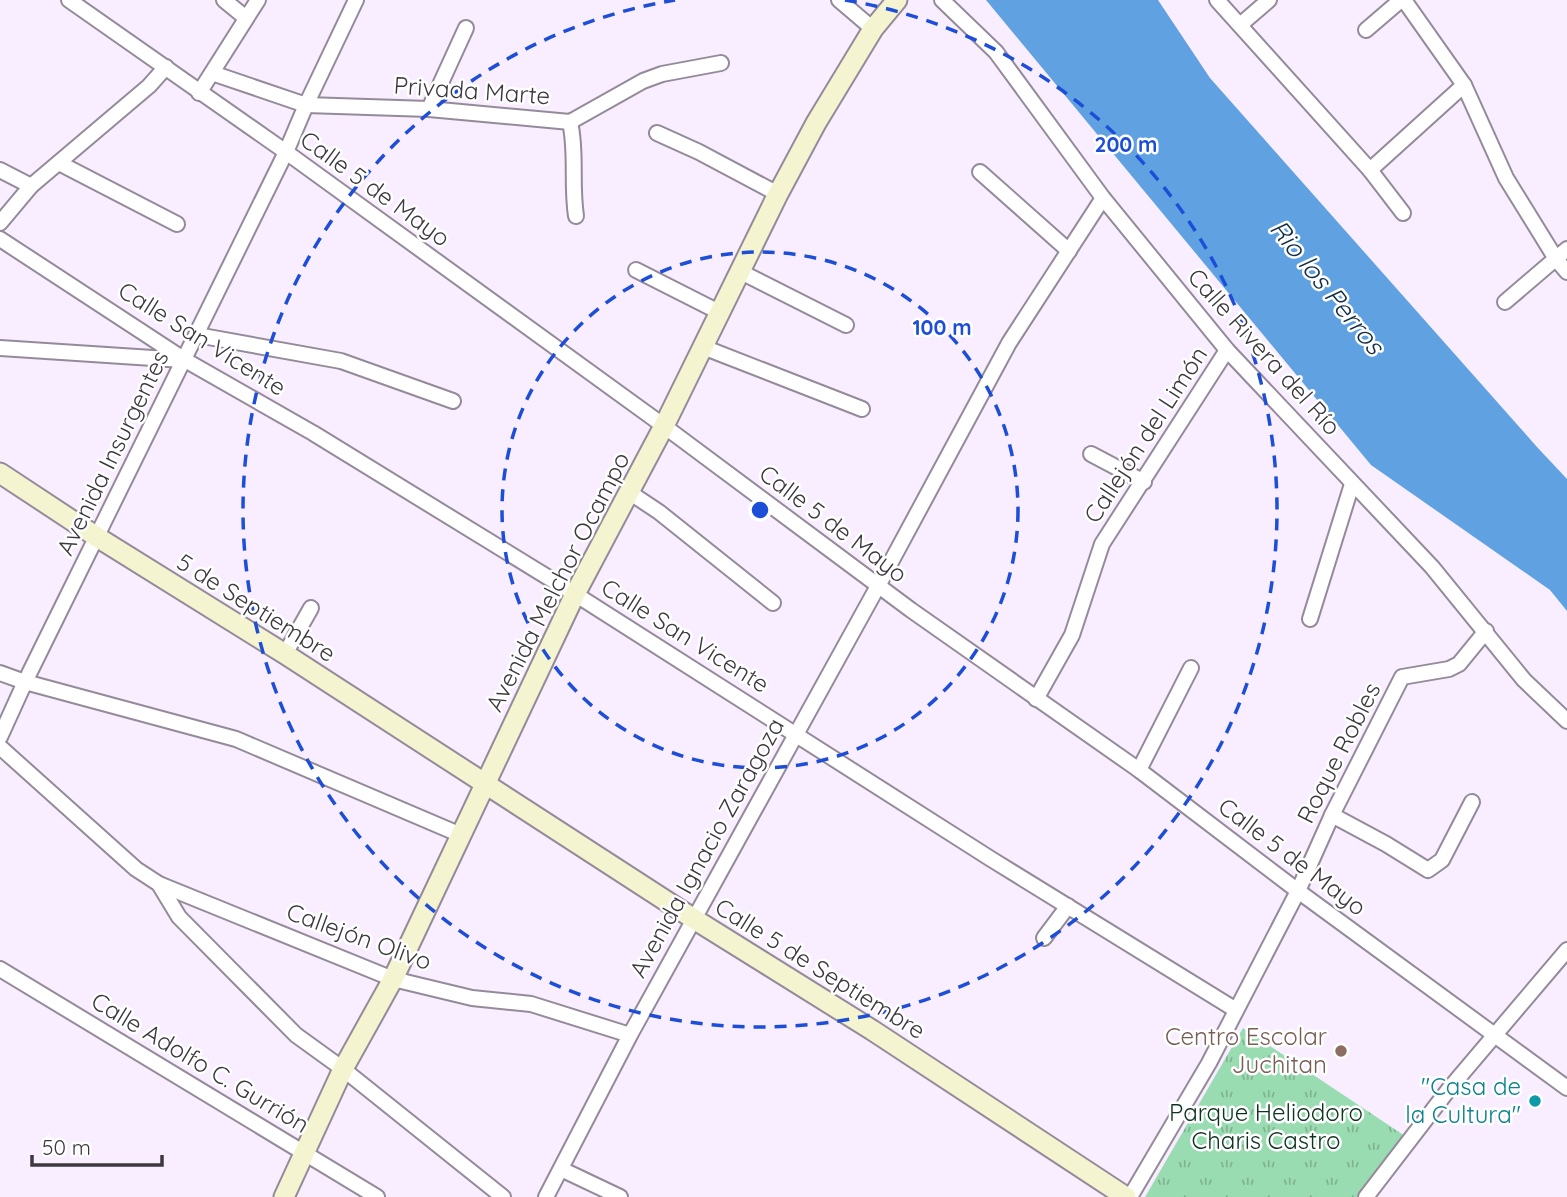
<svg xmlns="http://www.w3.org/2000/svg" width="1567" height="1197" viewBox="0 0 1567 1197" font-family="Quicksand,sans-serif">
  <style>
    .park { fill: url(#park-tufts) }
    .water { fill: #60a2e1 }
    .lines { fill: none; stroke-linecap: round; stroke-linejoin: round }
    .street-casing { stroke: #948a99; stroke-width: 18 }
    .secondary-casing { stroke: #948a99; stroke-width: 23 }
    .street { stroke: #fff; stroke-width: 14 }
    .secondary { stroke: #f5f4d0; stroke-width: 19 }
    .ring { fill: none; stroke: #1d4ed8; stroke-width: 3.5; stroke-dasharray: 12 9 }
    .education-dot { fill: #8d6e63; stroke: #fff; stroke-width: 2.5 }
    .culture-dot { fill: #0f9aa8; stroke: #fff; stroke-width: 2.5 }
    .labels { text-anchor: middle; stroke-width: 5; stroke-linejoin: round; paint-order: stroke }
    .street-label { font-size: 24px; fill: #3d383f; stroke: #fff }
    .education-label { font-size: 24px; fill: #785e54; stroke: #fff; text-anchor: end }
    .culture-label { font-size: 24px; fill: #0d838f; stroke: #fff; text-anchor: end }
    .park-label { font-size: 24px; fill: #0e341f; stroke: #fff }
    .water-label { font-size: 26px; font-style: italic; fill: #112d47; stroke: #fff }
    .centre { fill: #1d4ed8; stroke: #fff; stroke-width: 3.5 }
    .ring-label { font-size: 21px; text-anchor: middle; font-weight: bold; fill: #1d4ed8; stroke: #fff; stroke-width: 5; stroke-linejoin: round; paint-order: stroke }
  </style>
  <defs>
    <pattern id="park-tufts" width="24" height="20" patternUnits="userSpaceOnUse" patternTransform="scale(1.75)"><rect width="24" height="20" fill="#9adcb1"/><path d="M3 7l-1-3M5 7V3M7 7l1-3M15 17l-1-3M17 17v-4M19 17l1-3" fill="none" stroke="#7fb391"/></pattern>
  </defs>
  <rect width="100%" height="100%" fill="#f9eeff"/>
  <polygon class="park" points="1243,1028 1408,1138 1363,1197 1145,1197"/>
  <polygon class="water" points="986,0 1158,0 1210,78 1537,447 1567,479 1567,611 1550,590 1371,465"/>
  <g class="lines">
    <g class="street-casing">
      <g id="street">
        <polyline points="69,0 286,152 664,426 911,610 1139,770 1298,891 1567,1088"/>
        <polyline points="224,0 246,18"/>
        <polyline points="839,0 873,29"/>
        <polyline points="942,0 996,52 1103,198 1227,350 1432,567 1524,680 1567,721"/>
        <polyline points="1217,0 1370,170 1403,213"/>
        <polyline points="1404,0 1464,85 1506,178 1556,259 1567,272"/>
        <polyline points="1240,25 1269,0"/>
        <polyline points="1366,30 1401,0"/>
        <polyline points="212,73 306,105 429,109 570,122 643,81 662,74 721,63"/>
        <polyline points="199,93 258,0"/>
        <polyline points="429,109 466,28"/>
        <path d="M570,122C577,152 571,184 576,216"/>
        <polyline points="657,133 699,152 778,194"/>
        <polyline points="59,163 177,224"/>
        <polyline points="0,170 31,186"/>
        <polyline points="1370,170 1464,85"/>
        <polyline points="980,172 1069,251"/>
        <polyline points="0,223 31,186 149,86 166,67"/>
        <polyline points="0,239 185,360 313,433 575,594 991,859 1236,1010"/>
        <polyline points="636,270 719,312"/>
        <polyline points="739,271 846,325"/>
        <polyline points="1505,302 1567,249"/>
        <polyline points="197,335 341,361 453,401"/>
        <polyline points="703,347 862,409"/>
        <polyline points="0,348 183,360"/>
        <polyline points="1091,454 1144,482"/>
        <polyline points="629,492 659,512 773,603"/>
        <polyline points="1310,619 1352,484"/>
        <polyline points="285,654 311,608"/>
        <polyline points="0,673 25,682 236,739 461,835"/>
        <polyline points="1036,699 1072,635 1102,544 1227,350"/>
        <polyline points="0,737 25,682 286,152 306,105 356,0"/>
        <polyline points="0,747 136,869 159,884 179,917 296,1035 343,1069 503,1197"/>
        <polyline points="1139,770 1191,668"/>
        <polyline points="1332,815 1386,844 1428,870 1442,860 1472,802"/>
        <polyline points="159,884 393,979 472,998 531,1004 630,1035"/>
        <polyline points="1044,938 1068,906"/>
        <polyline points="0,969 377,1197"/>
        <polyline points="561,1169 620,1197"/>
        <polyline points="546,1197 630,1035 878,586 1009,343 1103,198"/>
        <polyline points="1130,1197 1209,1063 1298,891 1332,815 1402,677 1449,669 1459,664 1486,631"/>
        <polyline points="1366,1197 1449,1089 1567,950"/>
      </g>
    </g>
    <g class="secondary-casing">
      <g id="secondary">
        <polyline points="0,473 97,537 285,654 694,919 872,1030 1126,1197"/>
        <polyline points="284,1197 343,1069 393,979 575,594 664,426 778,194 816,123 873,29 897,0"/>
      </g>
    </g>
    <use href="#street" class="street"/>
    <use href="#secondary" class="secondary"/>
  </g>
  <g class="ring">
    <circle cx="760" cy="510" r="258"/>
    <path d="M845 0A517 517 0 1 1 675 0"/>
  </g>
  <circle class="education-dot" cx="1341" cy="1051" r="7"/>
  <circle class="culture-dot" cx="1535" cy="1101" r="7"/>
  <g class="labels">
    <g class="street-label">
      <text transform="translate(472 91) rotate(4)" y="8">Privada Marte</text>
      <text transform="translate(375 189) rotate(36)" y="8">Calle 5 de Mayo</text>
      <text transform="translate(202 339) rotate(32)" y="8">Calle San Vicente</text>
      <text transform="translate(1264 352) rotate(48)" y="8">Calle Rivera del Río</text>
      <text transform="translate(1146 435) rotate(-57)" y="8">Callejón del Limón</text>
      <text transform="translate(113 453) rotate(-64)" y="8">Avenida Insurgentes</text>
      <text transform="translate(833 524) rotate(37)" y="8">Calle 5 de Mayo</text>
      <text transform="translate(558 582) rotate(-63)" y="8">Avenida Melchor Ocampo</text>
      <text transform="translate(256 608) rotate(32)" y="8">5 de Septiembre</text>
      <text transform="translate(685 636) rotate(32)" y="8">Calle San Vicente</text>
      <text transform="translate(1339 753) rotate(-63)" y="8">Roque Robles</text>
      <text transform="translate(707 848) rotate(-61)" y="8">Avenida Ignacio Zaragoza</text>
      <text transform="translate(1292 857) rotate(37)" y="8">Calle 5 de Mayo</text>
      <text transform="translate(359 937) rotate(20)" y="8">Callejón Olivo</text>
      <text transform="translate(820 969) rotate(32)" y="8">Calle 5 de Septiembre</text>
      <text transform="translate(200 1063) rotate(31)" y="8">Calle Adolfo C. Gurrión</text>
    </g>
    <g class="education-label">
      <text x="1327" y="1045">Centro Escolar<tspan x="1327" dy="28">Juchitan</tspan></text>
    </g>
    <g class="culture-label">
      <text x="1521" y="1095">"Casa de<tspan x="1521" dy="28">la Cultura"</tspan></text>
    </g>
    <g class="park-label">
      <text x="1266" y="1121">Parque Heliodoro<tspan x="1266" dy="28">Charis Castro</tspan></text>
    </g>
    <g class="water-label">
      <text transform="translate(1327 287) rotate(51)" y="9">Rio los Perros</text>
    </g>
  </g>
  <circle cx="760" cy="510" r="10" class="centre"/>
  <g class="ring-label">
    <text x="1126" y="152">200 m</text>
    <text x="942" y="335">100 m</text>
  </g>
  <path d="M32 1155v10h130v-10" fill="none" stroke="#3d383f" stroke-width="3.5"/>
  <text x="42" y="1155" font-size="21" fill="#3d383f" stroke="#ffffff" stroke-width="5" paint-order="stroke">50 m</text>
</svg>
